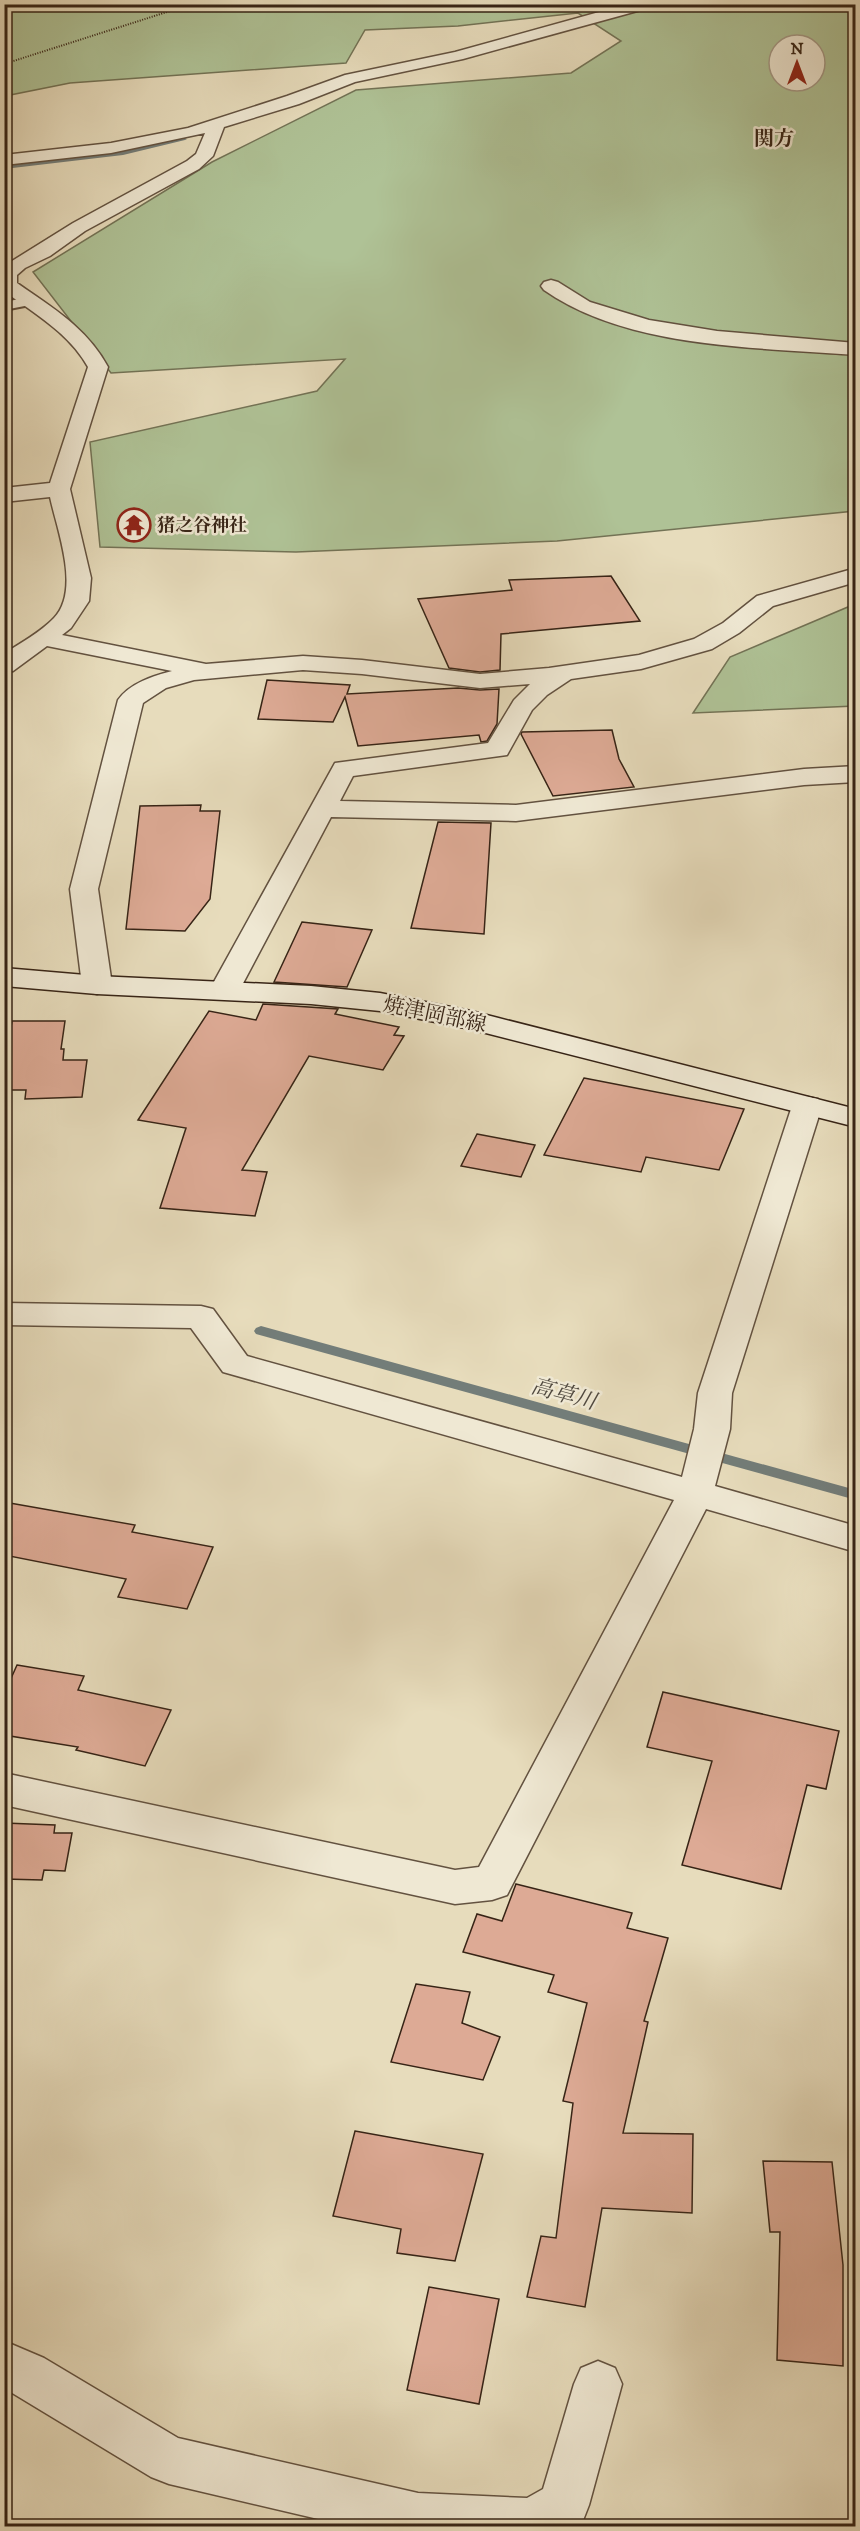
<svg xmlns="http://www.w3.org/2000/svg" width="860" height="2531" viewBox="0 0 860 2531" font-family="'IM FELL DW Pica','Noto Serif JP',serif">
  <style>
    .green { fill: #afc296; stroke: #737356; stroke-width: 1.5; fill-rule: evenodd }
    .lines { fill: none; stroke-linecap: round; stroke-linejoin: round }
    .stream { fill: #737d79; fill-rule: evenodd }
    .building { fill: #ddaa95; stroke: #372416; stroke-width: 1.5 }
    .lane-casing { stroke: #635240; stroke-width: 4 }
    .street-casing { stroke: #635240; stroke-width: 3 }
    .secondary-casing { stroke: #372416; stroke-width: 3 }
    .path { stroke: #372416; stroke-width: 2; stroke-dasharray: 1 1.5; stroke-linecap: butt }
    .lane { fill: #efe8d3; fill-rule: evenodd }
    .street { fill: #efe8d3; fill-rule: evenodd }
    .secondary { fill: #efe8d3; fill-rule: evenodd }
    .labels { text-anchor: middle; stroke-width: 5; stroke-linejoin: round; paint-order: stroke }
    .far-poi-label { font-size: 18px; font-weight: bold; fill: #372416; stroke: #efe8d3; text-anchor: start }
    .far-quarter-label { font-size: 20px; font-weight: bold; fill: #372416; stroke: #efe8d3 }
    .street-label { font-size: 21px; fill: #372416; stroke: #efe8d3 }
    .water-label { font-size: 22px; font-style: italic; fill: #50493f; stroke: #efe8d3 }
  </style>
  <rect width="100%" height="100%" fill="#e7dcbc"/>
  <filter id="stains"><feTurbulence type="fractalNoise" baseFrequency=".00333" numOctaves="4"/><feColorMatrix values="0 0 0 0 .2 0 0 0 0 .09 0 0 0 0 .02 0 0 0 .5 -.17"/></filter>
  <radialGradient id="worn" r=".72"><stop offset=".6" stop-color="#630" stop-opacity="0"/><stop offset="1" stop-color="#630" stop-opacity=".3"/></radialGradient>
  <g class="green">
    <path d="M5,5H855V511L557,541L296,552L100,547L90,442L317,391L345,359L111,373L33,272L212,162L356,90L571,73L621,41L578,13L458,26L365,30L346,63L70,83L5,96ZM779,45H815V81H779Z"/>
    <polygon points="855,604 855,706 693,713 730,657"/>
  </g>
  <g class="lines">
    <g class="stream">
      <polygon points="183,137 187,139 185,140 123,155 4,169 4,165 123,151"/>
      <polygon points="261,1326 856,1490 856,1500 256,1334 254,1331 256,1328"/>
    </g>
  </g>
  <g class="building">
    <polygon points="611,576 640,621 501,634 500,670 480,672 449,668 418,599 512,590 509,580"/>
    <polygon points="267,680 350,685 347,694 458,688 480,690 499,689 497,724 487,741 481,742 479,735 358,746 345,697 333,722 258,719"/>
    <polygon points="612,730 619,759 634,787 553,796 521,734 522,732"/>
    <polygon points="201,805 200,811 220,811 210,899 185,931 126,929 140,806"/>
    <polygon points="438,822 491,823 484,934 411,928"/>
    <polygon points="302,922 372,930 347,987 274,982"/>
    <polygon points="263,1004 338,1009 335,1014 399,1027 394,1035 404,1036 383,1070 309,1056 242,1170 267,1172 255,1216 160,1208 186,1128 138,1120 209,1011 256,1020"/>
    <polygon points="12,1021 65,1021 61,1049 64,1049 63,1060 87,1060 82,1097 25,1099 26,1090 4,1090 4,1065"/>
    <polygon points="584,1078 744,1109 719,1170 646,1157 641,1172 544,1155"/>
    <polygon points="477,1134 535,1145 521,1177 461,1166"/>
    <polygon points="4,1502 135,1525 132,1532 213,1547 187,1609 118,1597 126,1579 4,1555"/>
    <polygon points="17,1665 84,1676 78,1690 171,1710 145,1766 76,1750 78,1747 4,1735 4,1694"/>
    <polygon points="663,1692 839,1731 826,1789 807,1785 781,1889 682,1865 712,1761 647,1747"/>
    <polygon points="4,1823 55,1825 54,1833 72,1833 65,1871 44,1870 42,1880 4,1879"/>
    <polygon points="516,1884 632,1913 627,1928 668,1938 644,2021 648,2022 623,2133 693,2134 692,2213 602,2208 585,2307 527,2297 541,2236 556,2238 573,2103 563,2101 587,2003 548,1992 554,1975 463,1952 477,1914 502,1921"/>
    <polygon points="416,1984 470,1992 462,2023 500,2037 483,2080 391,2062"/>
    <polygon points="355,2131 483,2154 455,2261 397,2253 401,2229 333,2216"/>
    <polygon points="763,2161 832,2162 843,2265 843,2366 777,2360 780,2232 770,2232"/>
    <polygon points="429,2287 499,2299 479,2404 407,2390"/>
  </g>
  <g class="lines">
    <g class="lane-casing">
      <polygon id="lane" points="30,297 35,298 37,301 35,304 4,310 4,302"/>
    </g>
    <g class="street-casing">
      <g id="street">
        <path d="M628,4H654L652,7L463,59L355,82L299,104L224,127L213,156L199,169L85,231L50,256L25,268L17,275V283C53,308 87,328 108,367L70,489L91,578L89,601L71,628L62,635L206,664L303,656L362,660L480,674L549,668L639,655L694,639L723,623L757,596L856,568V582L773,606L739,633L712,649L641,669L571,679L547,695L532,710L507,755L353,776L340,801L516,805L804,769L856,766V782L804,785L516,821L331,817L240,989L235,995L225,998L215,995L210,989L335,763L488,743L514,700L530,684L480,688L362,674L303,670L194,680L166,688L143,703L98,889L112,985L107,991L97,994L87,991L82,985L70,889L118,700C130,683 153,676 172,671L47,646L13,671L4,673V654C20,643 41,632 54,618C81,590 57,530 50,497L4,502V488L50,483L88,367C69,333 35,314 4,291V266L73,223L187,161L196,154L205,133L111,153L4,165V155L111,143L188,128L287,96L345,75L455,52Z"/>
        <polygon points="838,4 856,4 856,14"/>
        <path d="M551,280L558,282L590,302L649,320L717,331L856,343V355C757,347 628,349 544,290L541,286L544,282Z"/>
        <polygon points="807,1097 818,1099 822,1106 732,1393 730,1429 715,1486 856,1526 856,1552 706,1509 507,1895 492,1900 455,1904 4,1805 4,1773 455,1870 479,1867 674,1500 223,1372 191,1328 4,1325 4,1303 201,1306 213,1309 247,1356 682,1477 694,1429 698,1393 792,1106 796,1099"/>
        <polygon points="4,2341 44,2358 178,2438 418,2493 527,2498 543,2489 574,2384 581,2368 598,2361 615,2368 622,2384 589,2505 582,2523 575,2526 348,2526 169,2484 151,2477 4,2388"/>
      </g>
    </g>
    <g class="secondary-casing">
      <polygon id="secondary" points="4,968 97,976 311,986 380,993 471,1011 856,1109 856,1127 470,1029 380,1011 311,1004 97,994 4,986"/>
    </g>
    <polyline class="path" points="4,64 192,4"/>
    <use href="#lane" class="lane"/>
    <use href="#street" class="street"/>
    <use href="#secondary" class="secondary"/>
  </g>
  <defs>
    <g id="temple-ring" transform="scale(1.725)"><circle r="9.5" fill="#efe8d3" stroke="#8f2418" stroke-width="1.5"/><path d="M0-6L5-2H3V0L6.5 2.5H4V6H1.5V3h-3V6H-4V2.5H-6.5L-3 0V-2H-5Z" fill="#8f2418"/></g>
  </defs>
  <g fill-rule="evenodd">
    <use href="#temple-ring" x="134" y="525"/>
  </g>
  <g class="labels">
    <g class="far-poi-label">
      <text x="157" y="531">猪之谷神社</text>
    </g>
    <g class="far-quarter-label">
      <text x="774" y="145">関方</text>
    </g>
    <g class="street-label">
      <text transform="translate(435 1014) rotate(12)" y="7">焼津岡部線</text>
    </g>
    <g class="water-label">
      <text transform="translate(564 1393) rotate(15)" y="8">高草川</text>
    </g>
  </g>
  <rect width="860" height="2531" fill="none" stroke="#e7dcbc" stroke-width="24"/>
  <rect x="6" y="6" width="848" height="2519" fill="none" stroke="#372416" stroke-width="3"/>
  <rect x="12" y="12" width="836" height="2507" fill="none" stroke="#372416" stroke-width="1.5"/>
  <g transform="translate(797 63)"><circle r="28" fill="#efe8d3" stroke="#a59a87" stroke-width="1.5"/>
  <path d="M0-4.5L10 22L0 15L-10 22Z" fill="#8f2418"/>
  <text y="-9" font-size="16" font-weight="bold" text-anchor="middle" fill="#372416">N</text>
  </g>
  <rect width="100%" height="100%" filter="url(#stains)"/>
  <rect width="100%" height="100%" fill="url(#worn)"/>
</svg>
